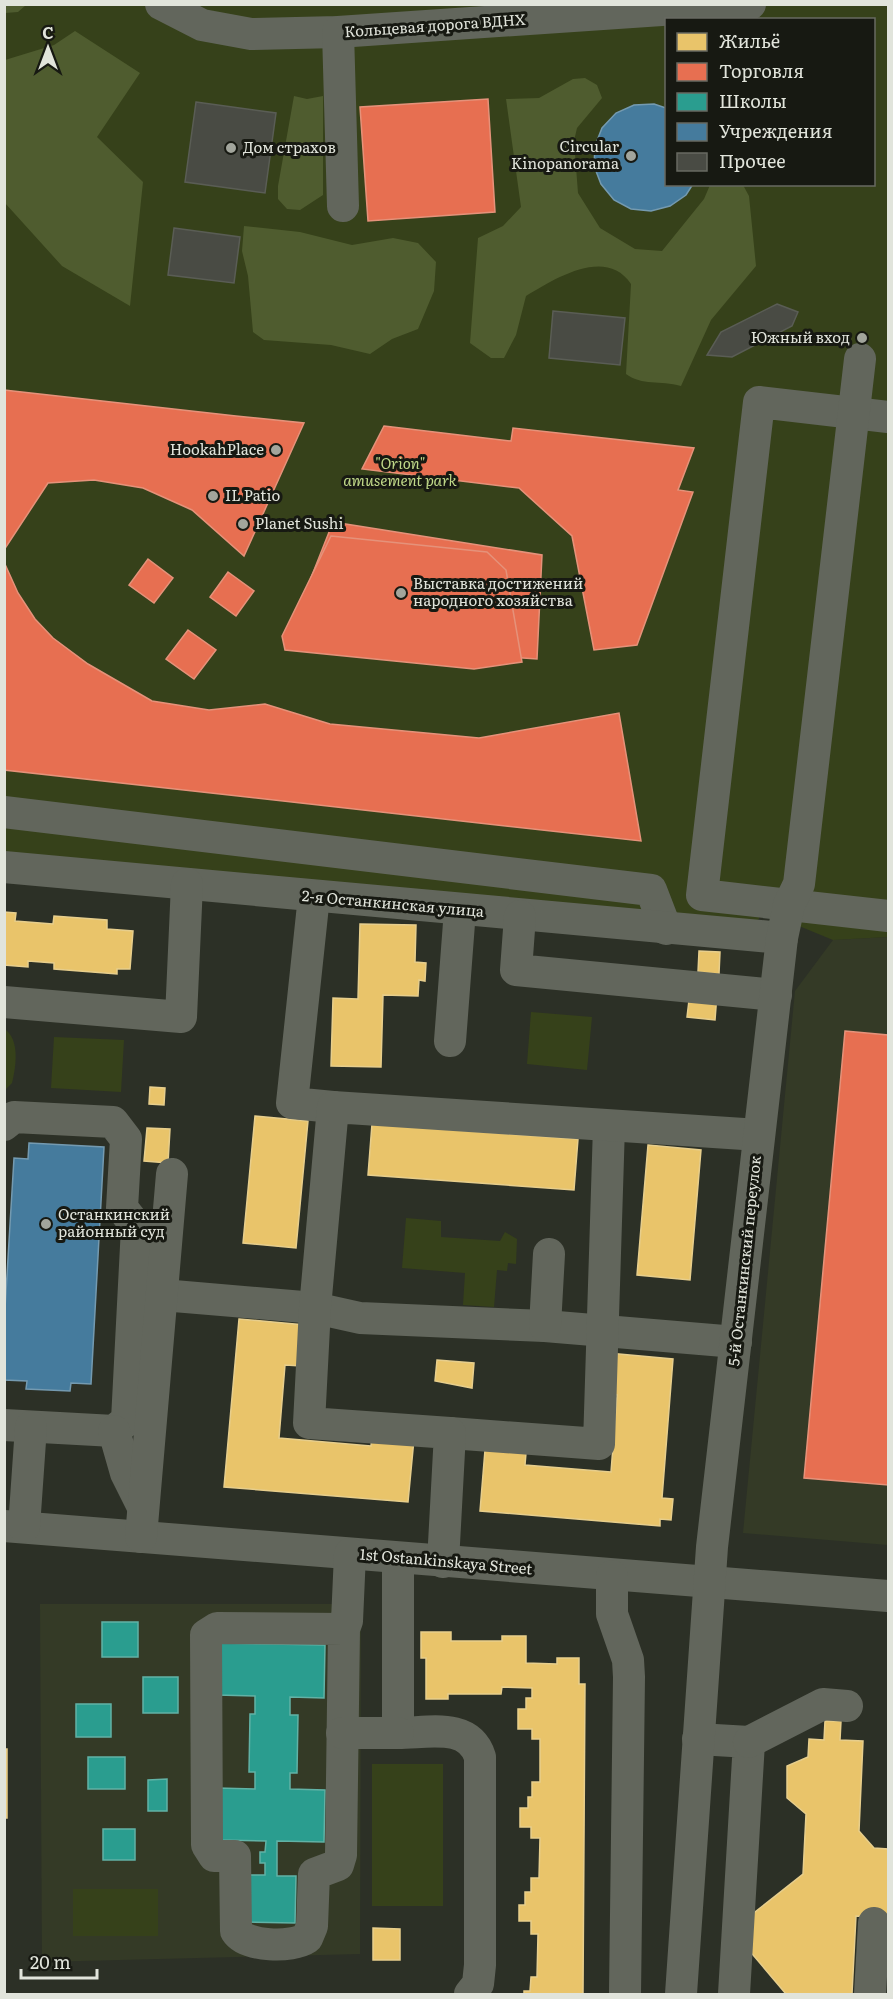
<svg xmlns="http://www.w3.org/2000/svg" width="893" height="1999" viewBox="0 0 893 1999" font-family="Literata,serif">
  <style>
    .built { fill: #343a26 }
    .green { fill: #36411a; fill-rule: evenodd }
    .forest { fill: #4f5c2f }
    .homes { fill: #e9c46a; stroke: #e7ce8c; stroke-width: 1.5 }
    .shops { fill: #e76f51; stroke: #e5927a; stroke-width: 1.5 }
    .schools { fill: #2a9d8f; stroke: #61b2a6; stroke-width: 1.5 }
    .public { fill: #457b9d; stroke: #749ab0; stroke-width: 1.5 }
    .building { fill: #494b44; stroke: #5a5d55; stroke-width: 1.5 }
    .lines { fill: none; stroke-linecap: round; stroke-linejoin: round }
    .minor { stroke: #62665c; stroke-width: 32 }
    .poi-dot { fill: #a2a59c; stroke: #171912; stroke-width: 2 }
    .labels { text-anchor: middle; stroke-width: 6; stroke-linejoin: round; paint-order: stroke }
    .street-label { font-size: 15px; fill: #e1e4db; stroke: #171912 }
    .poi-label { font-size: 15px; fill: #e1e4db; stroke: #171912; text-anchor: start }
    .park-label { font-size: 15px; font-style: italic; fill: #c0d989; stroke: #171912 }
  </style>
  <rect width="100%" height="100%" fill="#2c3026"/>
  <g class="built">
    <polygon points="888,937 888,1545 743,1533 795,991 833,940"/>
    <polygon points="40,1604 361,1604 360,1954 42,1962"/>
  </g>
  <g class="green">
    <path d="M4,5H888V937L833,940L760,910L759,919L747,926L5,853ZM666,20H874V184H666Z"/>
    <polygon points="531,1012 592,1017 587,1070 527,1064"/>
    <path d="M5,1029C20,1041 16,1066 12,1083L5,1090Z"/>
    <polygon points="54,1037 124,1040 121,1092 51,1088"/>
    <polygon points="406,1218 441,1221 441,1237 500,1241 505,1232 517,1239 516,1264 508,1263 507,1271 497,1270 494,1307 463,1305 465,1273 402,1268"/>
    <rect x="372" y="1764" width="71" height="142"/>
    <rect x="73" y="1889" width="85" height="47"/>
  </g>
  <g class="forest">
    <polygon points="5,4 26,4 26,5 18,12 5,13"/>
    <polygon points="75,31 140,73 97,137 143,182 130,306 62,266 5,203 5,60 54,45"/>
    <path d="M585,78L597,85L602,98L577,128L574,141L578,193L600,228L635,249L662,251L704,199L710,185H743L749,196L756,266L711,320L681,386C660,380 642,386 626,374L631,284C606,246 554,279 526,296L516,335L504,358H491L470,343L478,238L503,226L521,207L506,99L539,98L573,79Z"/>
    <polygon points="294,96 307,99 323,96 323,195 300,210 287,209 278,199 278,186"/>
    <polygon points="244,226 300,232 352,245 393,238 418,243 436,262 434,291 418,329 392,339 370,354 331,345 264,340 253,332 248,276 242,251"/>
  </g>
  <g class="homes">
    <polygon points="4,912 16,913 15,921 53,924 54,916 107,920 107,929 133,931 130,969 117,969 117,974 54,969 54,963 28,961 28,967 4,965"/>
    <polygon points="360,924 416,925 415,962 426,963 425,981 419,980 418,996 383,995 381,1067 331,1066 333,998 358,999"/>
    <polygon points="699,951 720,952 719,974 698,972"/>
    <polygon points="690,992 717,994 715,1020 687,1017"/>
    <polygon points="150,1087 165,1088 164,1105 149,1104"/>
    <polygon points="255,1116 308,1121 296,1248 243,1243"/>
    <polygon points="372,1124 578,1139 574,1190 368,1175"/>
    <polygon points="147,1128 170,1129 168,1163 144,1161"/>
    <polygon points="648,1145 701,1150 690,1280 637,1275"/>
    <polygon points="239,1319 305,1325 301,1366 285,1365 279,1438 371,1446 372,1436 414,1439 408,1502 224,1487"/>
    <polygon points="608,1353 673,1359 662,1498 673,1499 671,1520 660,1519 660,1526 480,1511 485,1450 526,1453 525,1465 611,1472 617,1395 605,1394"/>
    <polygon points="437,1360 474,1363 472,1388 435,1381"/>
    <polygon points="421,1632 451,1632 451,1641 502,1641 502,1636 526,1636 526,1663 557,1664 557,1658 579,1658 579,1684 585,1684 583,1994 524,1994 524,1991 530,1991 531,1977 537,1977 538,1934 531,1934 531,1921 519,1921 519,1905 525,1905 525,1892 531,1892 531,1878 539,1878 540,1838 531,1838 531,1827 520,1827 520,1808 528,1808 528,1797 532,1797 532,1782 540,1782 540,1739 532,1739 532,1729 518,1729 518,1709 526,1709 526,1698 532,1698 532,1688 502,1687 501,1694 448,1694 448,1699 426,1699 426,1658 421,1658"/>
    <polygon points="825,1721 841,1721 840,1740 863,1741 859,1831 874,1848 888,1849 888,1917 856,1916 852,1994 786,1994 748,1949 750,1916 803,1874 806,1814 787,1798 787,1766 808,1757 809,1739 824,1740"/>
    <rect x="4" y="1749" width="3" height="69"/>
    <polygon points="373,1928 400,1929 400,1960 373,1960"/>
  </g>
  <g class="shops">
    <polygon points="488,99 495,212 368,221 360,107"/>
    <polygon points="4,390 236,416 304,423 244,556 192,510 143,488 94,480 48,483 4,550"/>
    <polygon points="384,426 511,441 513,428 694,448 678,490 693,492 637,645 594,650 572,536 519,488 362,469"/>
    <polygon points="333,522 542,555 537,659 286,641"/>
    <polygon points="331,536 487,552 506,570 522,662 474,669 285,650 282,636"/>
    <polygon points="148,559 173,578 154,603 129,585"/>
    <polygon points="4,562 18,593 35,619 53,638 88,664 152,701 209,710 265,704 330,724 479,738 619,713 641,841 4,770"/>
    <polygon points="228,572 254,591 236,616 210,597"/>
    <polygon points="188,630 216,650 194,679 166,659"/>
    <polygon points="845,1031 888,1035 888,1485 804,1478"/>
  </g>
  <g class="schools">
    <rect x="102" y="1622" width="36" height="35"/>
    <polygon points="218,1643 325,1645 324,1698 290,1697 290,1715 298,1715 297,1773 290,1773 290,1789 325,1790 324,1842 277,1841 277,1876 296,1876 295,1923 248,1922 249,1875 265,1875 265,1863 260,1863 260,1852 265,1852 266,1841 217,1840 218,1788 255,1789 255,1772 249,1772 250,1714 255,1714 255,1696 217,1695"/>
    <rect x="143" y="1677" width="35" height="36"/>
    <rect x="76" y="1704" width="35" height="33"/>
    <rect x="88" y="1757" width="37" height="32"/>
    <polygon points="167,1779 167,1811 148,1811 148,1780"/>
    <rect x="103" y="1829" width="32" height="31"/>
  </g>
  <g class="public">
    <polygon points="654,104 666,108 666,184 693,184 686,195 670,206 651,211 631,209 614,200 601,184 594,166 595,146 602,128 616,113 634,105"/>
    <polygon points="29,1143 104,1147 91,1384 71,1383 70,1391 26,1389 27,1381 4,1380 4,1325 14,1158 28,1159"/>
  </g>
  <g class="building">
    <polygon points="196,102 276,113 265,193 185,182"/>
    <polygon points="174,228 240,237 234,283 168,275"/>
    <polygon points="777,304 798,312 792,326 732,357 707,355 721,332"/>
    <polygon points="553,311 625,318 620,365 549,358"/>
  </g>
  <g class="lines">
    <g class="minor">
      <polyline points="161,4 202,25 251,34 338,32 750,4"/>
      <polyline points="338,32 343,206"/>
      <polyline points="888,417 759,402 702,895 888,916"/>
      <polyline points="4,812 651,890 666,929"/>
      <polyline points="4,867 782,938"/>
      <polyline points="314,896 292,1103 333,1107"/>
      <polyline points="520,916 516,970 776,995"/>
      <polyline points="4,1002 181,1017 187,884"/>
      <polyline points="450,1041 460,910"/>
      <polyline points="4,1125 14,1117 113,1122 126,1139 122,1208 137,1227 127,1420 114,1431 4,1425"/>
      <polyline points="162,1295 315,1308 360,1318 545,1326 736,1342"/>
      <polyline points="545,1326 549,1254"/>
      <polyline points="114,1431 126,1473 142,1505"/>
      <polyline points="450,1433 599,1444 609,1126"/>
      <polyline points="4,1526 888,1596"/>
      <polyline points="24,1527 31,1427"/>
      <polyline points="141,1537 172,1174"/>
      <path d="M398,1558V1733C428,1733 469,1722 480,1757V1965L478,1984L470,1994"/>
      <polyline points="443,1562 450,1433 309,1423 315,1308 333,1107 759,1135"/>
      <polyline points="612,1576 612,1614 628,1660 629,1677 625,1994"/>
      <path d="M344,1629L217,1628L206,1635L207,1845L214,1856H235L236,1931C246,1947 292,1948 307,1938L312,1926L314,1874L338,1865L341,1855L344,1629L347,1621L350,1554"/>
      <polyline points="342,1733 398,1733"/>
      <polyline points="698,1739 749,1742 734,1994"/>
      <polyline points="749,1742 823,1704 847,1706"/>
      <polyline points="681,1994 712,1547 782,938 789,905 799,884 860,359"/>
      <polyline points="870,1994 874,1923"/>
    </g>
  </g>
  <g class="poi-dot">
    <circle cx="231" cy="148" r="6"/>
    <circle cx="631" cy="156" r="6"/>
    <circle cx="862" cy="338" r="6"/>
    <circle cx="276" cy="450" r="6"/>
    <circle cx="213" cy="496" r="6"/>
    <circle cx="243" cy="524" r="6"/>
    <circle cx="401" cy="593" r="6"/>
    <circle cx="46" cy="1224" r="6"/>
  </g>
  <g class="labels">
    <g class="street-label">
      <text transform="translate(435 26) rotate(-4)" y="5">Кольцевая дорога ВДНХ</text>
      <text transform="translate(393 904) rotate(5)" y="5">2-я Останкинская улица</text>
      <text transform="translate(745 1261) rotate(-84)" y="5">5-й Останкинский переулок</text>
      <text transform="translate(446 1562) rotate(5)" y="5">1st Ostankinskaya Street</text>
    </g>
    <g class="poi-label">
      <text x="619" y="152" text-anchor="end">Circular<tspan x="619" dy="17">Kinopanorama</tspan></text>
      <text x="243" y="153">Дом страхов</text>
      <text x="850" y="343" text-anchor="end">Южный вход</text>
      <text x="264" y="455" text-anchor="end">HookahPlace</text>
      <text x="225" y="501">IL Patio</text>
      <text x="255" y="529">Planet Sushi</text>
      <text x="413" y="589">Выставка достижений<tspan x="413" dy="17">народного хозяйства</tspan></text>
      <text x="58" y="1220">Останкинский<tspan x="58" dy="17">районный суд</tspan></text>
    </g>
    <g class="park-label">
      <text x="400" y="469">"Orion"<tspan x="400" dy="17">amusement park</tspan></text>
    </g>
  </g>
  <rect width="893" height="1999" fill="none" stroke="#e1e4db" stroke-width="12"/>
  <rect x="665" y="18" width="210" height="168" fill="#171912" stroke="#686a62" stroke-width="1.5"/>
  <rect x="677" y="33" width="30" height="18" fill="#e9c46a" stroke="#686a62" stroke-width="1.5"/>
  <text x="719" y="48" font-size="18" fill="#e1e4db">Жильё</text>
  <rect x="677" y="63" width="30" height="18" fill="#e76f51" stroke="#686a62" stroke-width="1.5"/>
  <text x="719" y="78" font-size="18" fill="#e1e4db">Торговля</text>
  <rect x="677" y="93" width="30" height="18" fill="#2a9d8f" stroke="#686a62" stroke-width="1.5"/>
  <text x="719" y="108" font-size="18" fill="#e1e4db">Школы</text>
  <rect x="677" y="123" width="30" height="18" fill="#457b9d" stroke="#686a62" stroke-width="1.5"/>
  <text x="719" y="138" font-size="18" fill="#e1e4db">Учреждения</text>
  <rect x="677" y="153" width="30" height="18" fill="#494b44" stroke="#686a62" stroke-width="1.5"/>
  <text x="719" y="168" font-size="18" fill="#e1e4db">Прочее</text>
  <g transform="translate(48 48)" stroke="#171912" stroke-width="4.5" paint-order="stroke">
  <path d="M0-4.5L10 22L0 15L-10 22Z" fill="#e1e4db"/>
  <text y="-9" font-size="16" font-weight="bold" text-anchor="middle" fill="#e1e4db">С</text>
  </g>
  <path d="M21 1969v9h76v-9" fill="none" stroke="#e1e4db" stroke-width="3"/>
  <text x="30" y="1969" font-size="18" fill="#e1e4db" stroke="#171912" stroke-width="4.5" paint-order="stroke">20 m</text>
</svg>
